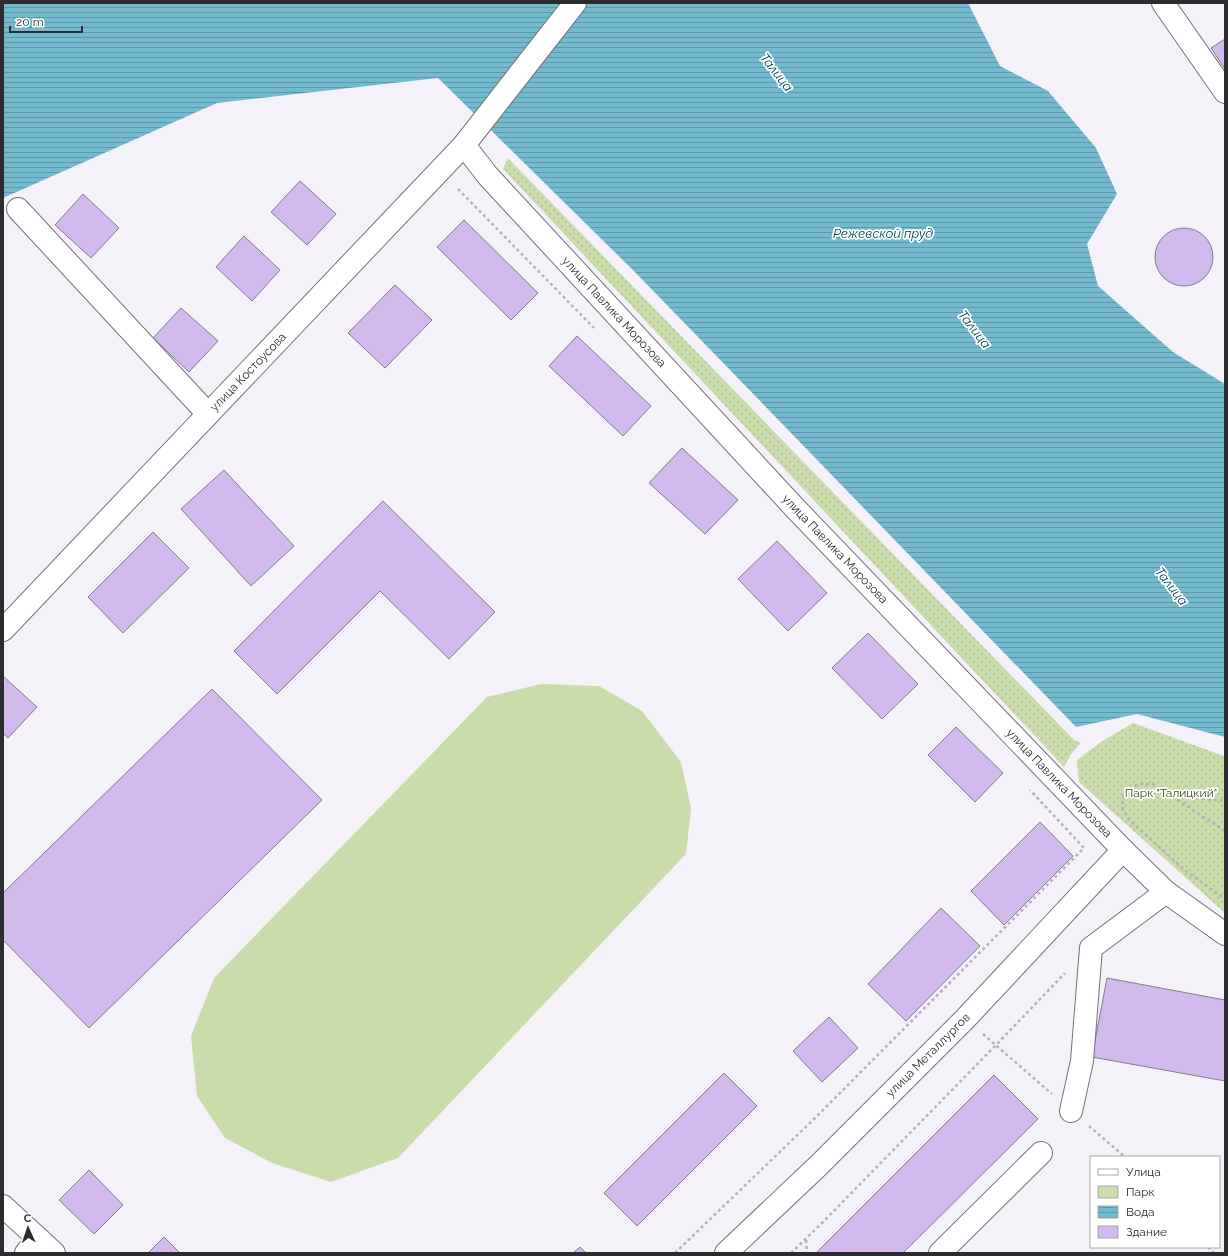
<svg xmlns="http://www.w3.org/2000/svg" width="1228" height="1256" viewBox="0 0 1228 1256" font-family="Raleway,sans-serif">
  <style>
    .green { fill: url(#green-dots) }
    .pitch { fill: #cbdcab }
    .water { fill: url(#water-rules) }
    .building { fill: #d1b9ed; stroke: #817e85 }
    .lines { fill: none; stroke-linecap: round; stroke-linejoin: round }
    .minor-casing { stroke: #757279; stroke-width: 24 }
    .major-casing { stroke: #757279; stroke-width: 24 }
    .path { stroke: #b4b1b8; stroke-width: 2.5; stroke-dasharray: 3 3; stroke-linecap: butt }
    .minor { stroke: #fff; stroke-width: 22 }
    .major { stroke: #fff; stroke-width: 22 }
    .labels { text-anchor: middle; stroke-width: 3.5; stroke-linejoin: round; paint-order: stroke }
    .street-label { font-size: 12px; fill: #2c2b2e; stroke: #fff }
    .park-label { font-size: 12px; fill: #3f4f12; stroke: #fff }
    .water-label { font-size: 13px; font-style: italic; fill: #004352; stroke: #fff }
  </style>
  <defs>
    <pattern id="green-dots" width="8" height="8" patternUnits="userSpaceOnUse"><rect width="8" height="8" fill="#cbdcab"/><path d="M2 2h.1M6 6h.1" fill="none" stroke="#aebd93" stroke-width="1.8" stroke-linecap="round"/></pattern>
    <pattern id="water-rules" width="6" height="5" patternUnits="userSpaceOnUse"><rect width="6" height="5" fill="#74bacf"/><path d="M0 2.5h6" fill="none" stroke="#5f97a8"/></pattern>
  </defs>
  <rect width="100%" height="100%" fill="#f4f1f9"/>
  <g class="green">
    <polygon points="508,158 1074,740 1081,743 1071,754 1064,767 503,169"/>
    <polygon points="1133,723 1224,756 1225,913 1079,782 1077,760 1101,742"/>
  </g>
  <polygon class="pitch" points="541,684 599,686 642,711 681,762 691,808 686,854 398,1158 331,1182 272,1163 225,1138 197,1096 191,1036 214,978 487,697"/>
  <polygon class="water" points="3,3 968,3 1000,66 1048,91 1096,148 1117,194 1087,244 1098,286 1173,352 1225,384 1225,737 1137,714 1076,727 634,271 438,78 217,103 3,198"/>
  <g class="building">
    <polygon points="1225,39 1225,69 1211,48"/>
    <polygon points="300,181 336,214 307,245 271,212"/>
    <polygon points="83,194 119,228 91,258 55,225"/>
    <polygon points="464,220 538,293 511,320 437,247"/>
    <circle cx="1184" cy="257" r="29"/>
    <polygon points="244,236 280,270 252,301 216,267"/>
    <polygon points="395,285 432,320 385,368 348,333"/>
    <polygon points="181,308 218,341 189,372 153,338"/>
    <polygon points="577,336 651,406 623,436 549,366"/>
    <polygon points="682,448 738,500 705,534 649,483"/>
    <polygon points="224,470 294,546 251,586 181,509"/>
    <polygon points="383,501 495,612 449,659 380,591 277,694 234,651"/>
    <polygon points="153,532 189,568 123,633 88,597"/>
    <polygon points="777,541 827,593 788,631 738,579"/>
    <polygon points="868,633 918,684 882,719 832,668"/>
    <polygon points="3,676 37,707 8,738 3,733"/>
    <polygon points="212,689 322,800 89,1028 3,940 3,893"/>
    <polygon points="956,727 1003,773 975,802 928,755"/>
    <polygon points="1040,822 1073,856 1004,925 971,891"/>
    <polygon points="941,908 980,946 906,1021 868,984"/>
    <polygon points="1107,978 1225,1000 1225,1081 1092,1057"/>
    <polygon points="829,1017 858,1048 822,1082 793,1051"/>
    <polygon points="724,1073 757,1106 637,1226 604,1193"/>
    <polygon points="994,1075 1038,1119 903,1253 816,1253"/>
    <polygon points="89,1170 123,1205 94,1234 59,1200"/>
    <polygon points="164,1237 180,1253 148,1253"/>
    <polygon points="580,1247 586,1253 573,1253"/>
  </g>
  <g class="lines">
    <g class="minor-casing">
      <g id="minor">
        <polyline points="1163,3 1225,92"/>
        <polyline points="18,209 208,414"/>
        <polyline points="3,630 464,145"/>
        <polyline points="1071,1111 1082,1061 1091,948 1166,892"/>
        <polyline points="3,1206 54,1253"/>
        <polyline points="26,1253 39,1239"/>
        <polyline points="726,1253 819,1165 965,1019 1123,850"/>
        <polyline points="940,1253 1041,1153"/>
      </g>
    </g>
    <g class="major-casing">
      <polyline id="major" points="575,3 464,145 488,176 794,507 1123,850 1166,892 1225,934"/>
    </g>
    <g class="path">
      <polyline points="458,189 594,328"/>
      <polyline points="1172,796 1225,801"/>
      <polyline points="1225,831 1153,784 1138,784 1124,793 1122,807 1129,820 1186,871 1225,899"/>
      <polyline points="983,1034 1052,1094"/>
      <polyline points="1089,1126 1125,1157"/>
      <polyline points="806,1240 807,1253"/>
      <polyline points="1208,1247 1214,1253"/>
      <polyline points="675,1253 815,1118 1084,848 1030,790"/>
      <polyline points="791,1253 823,1222 996,1045 1065,973"/>
    </g>
    <use href="#minor" class="minor"/>
    <use href="#major" class="major"/>
  </g>
  <g class="labels">
    <g class="street-label">
      <text transform="translate(614 312) rotate(47)" y="4">улица Павлика Морозова</text>
      <text transform="translate(248 372) rotate(-46)" y="4">улица Костоусова</text>
      <text transform="translate(835 549) rotate(46)" y="4">улица Павлика Морозова</text>
      <text transform="translate(1059 783) rotate(46)" y="4">улица Павлика Морозова</text>
      <text transform="translate(928 1055) rotate(-45)" y="4">улица Металлургов</text>
    </g>
    <g class="park-label">
      <text x="1171" y="797">Парк "Талицкий"</text>
    </g>
    <g class="water-label">
      <text transform="translate(777 72) rotate(52)" y="5">Талица</text>
      <text x="883" y="238">Режевской пруд</text>
      <text transform="translate(975 329) rotate(52)" y="5">Талица</text>
      <text transform="translate(1172 586) rotate(52)" y="5">Талица</text>
    </g>
  </g>
  <rect width="1228" height="1256" fill="none" stroke="#2c2b2e" stroke-width="8"/>
  <rect x="1090" y="1156" width="130" height="92" fill="#ffffff" stroke="#abaaab"/>
  <rect x="1098" y="1169" width="20" height="6" fill="#ffffff" stroke="#abaaab"/>
  <text x="1126" y="1176" font-size="12" fill="#2c2b2e">Улица</text>
  <rect x="1098" y="1186" width="20" height="12" fill="#cbdcab" stroke="#abaaab"/>
  <text x="1126" y="1196" font-size="12" fill="#2c2b2e">Парк</text>
  <rect x="1098" y="1206" width="20" height="12" fill="url(#water-rules)" stroke="#abaaab"/>
  <text x="1126" y="1216" font-size="12" fill="#2c2b2e">Вода</text>
  <rect x="1098" y="1226" width="20" height="12" fill="#d1b9ed" stroke="#abaaab"/>
  <text x="1126" y="1236" font-size="12" fill="#2c2b2e">Здание</text>
  <g transform="translate(28 1228) rotate(357)" stroke="#ffffff" stroke-width="3" paint-order="stroke">
  <path d="M0-3L7 15L0 10L-7 15Z" fill="#2c2b2e"/>
  <text y="-6" font-size="11" font-weight="bold" text-anchor="middle" fill="#2c2b2e">С</text>
  </g>
  <path d="M10 26v6h72v-6" fill="none" stroke="#2c2b2e" stroke-width="2"/>
  <text x="16" y="26" font-size="12" fill="#2c2b2e" stroke="#ffffff" stroke-width="3" paint-order="stroke">20 m</text>
</svg>
